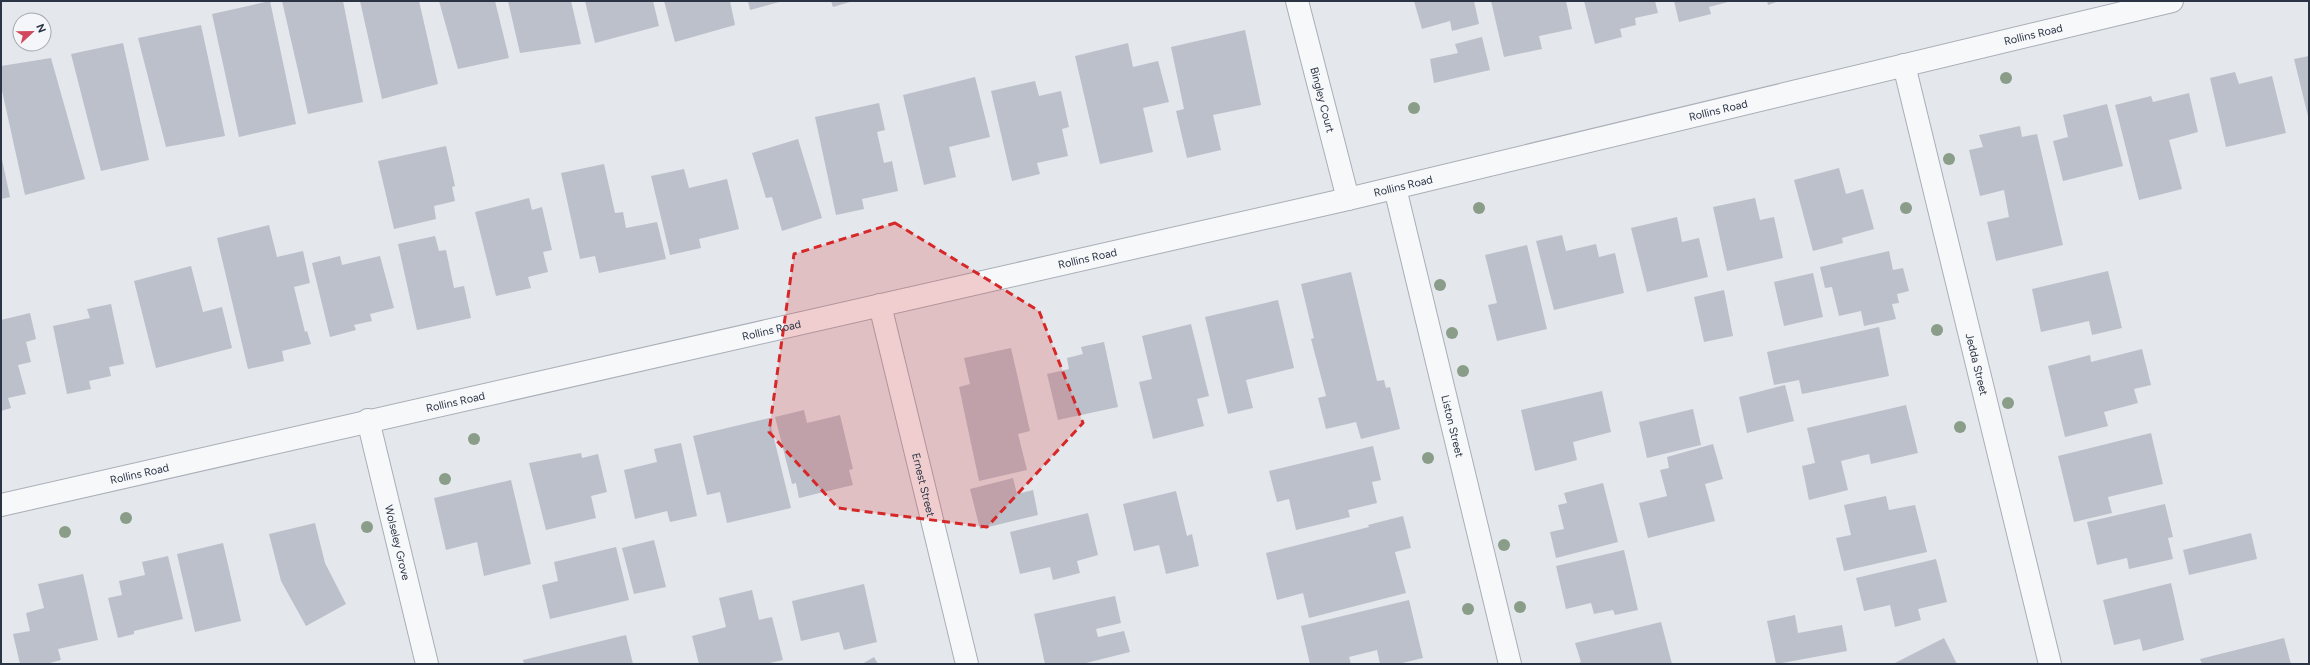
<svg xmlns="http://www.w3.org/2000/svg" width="2310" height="665" viewBox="0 0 2310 665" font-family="Figtree,sans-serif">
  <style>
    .building { fill: #bbc0ca }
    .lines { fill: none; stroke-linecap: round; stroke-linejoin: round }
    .minor-casing { stroke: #a9aeb7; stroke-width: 24 }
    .tertiary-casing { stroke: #a9aeb7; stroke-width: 24 }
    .minor { stroke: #f7f8fa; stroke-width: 22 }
    .tertiary { stroke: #f7f8fa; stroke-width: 22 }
    .tree { fill: #899d89 }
    .marked { fill: #d62828; fill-opacity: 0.2; stroke: #d62828; stroke-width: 3; stroke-dasharray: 8 5; stroke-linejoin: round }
    .labels { text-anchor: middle; stroke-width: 3.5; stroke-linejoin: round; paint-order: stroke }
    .street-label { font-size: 11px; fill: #2b3445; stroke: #f4f6f9 }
  </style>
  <rect width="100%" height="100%" fill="#e4e7ec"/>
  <g class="building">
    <polygon points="270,1 296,124 239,137 212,14"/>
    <polygon points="282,1 343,1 363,102 308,114"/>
    <polygon points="360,1 419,1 438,84 382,99"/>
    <polygon points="439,1 495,1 509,58 458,69"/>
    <polygon points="508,1 571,1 581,44 520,53"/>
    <polygon points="585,1 653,1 659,26 595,43"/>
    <polygon points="664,1 730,1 735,25 675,42"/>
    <polygon points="748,1 783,1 750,10"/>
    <polygon points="831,1 853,1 833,7"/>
    <polygon points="1414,1 1474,1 1479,24 1452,31 1450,21 1422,29"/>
    <polygon points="1491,1 1566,1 1572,29 1539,36 1542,49 1504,57"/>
    <polygon points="1584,1 1655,1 1658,13 1635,18 1636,25 1620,29 1622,37 1595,44"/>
    <polygon points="1674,1 1728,1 1728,2 1709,7 1711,14 1679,22"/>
    <polygon points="1767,1 1779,1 1768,5"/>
    <polygon points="201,25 225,136 166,147 138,38"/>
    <polygon points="1245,30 1261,105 1213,115 1221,150 1187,158 1176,111 1184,109 1171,47"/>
    <polygon points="1482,37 1490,70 1434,83 1430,59 1458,53 1455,44"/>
    <polygon points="123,43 149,160 101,171 71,54"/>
    <polygon points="1128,43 1133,67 1158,61 1169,102 1143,108 1153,152 1100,164 1075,56"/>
    <polygon points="2309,56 2309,116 2308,116 2294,59"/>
    <polygon points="51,58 85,179 25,195 1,86 1,66"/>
    <polygon points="2235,72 2239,84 2272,76 2286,133 2226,147 2210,78"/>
    <polygon points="975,77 990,137 949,147 956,177 924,185 903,95"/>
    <polygon points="1035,81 1039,96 1061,91 1069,127 1062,129 1068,156 1037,163 1040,174 1012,181 991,91"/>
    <polygon points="2189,93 2198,132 2169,140 2182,189 2139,200 2115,105 2151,96 2153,102"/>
    <polygon points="879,103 885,130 877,132 884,163 892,161 898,191 862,199 864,209 836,215 815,117"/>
    <polygon points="2107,104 2123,166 2063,181 2053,141 2068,137 2063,115"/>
    <polygon points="2020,126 2022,137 2037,134 2063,245 1996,261 1987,222 2009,217 2004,190 1980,196 1969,150 1983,147 1979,135"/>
    <polygon points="798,139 822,218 782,231 772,197 766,198 752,153"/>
    <polygon points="446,146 455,186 452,187 455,201 434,206 436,219 394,229 378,161"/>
    <polygon points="1,155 10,197 1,199"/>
    <polygon points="604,164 615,213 623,212 626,228 657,222 666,259 599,273 595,256 580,259 561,173"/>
    <polygon points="1839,168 1846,194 1863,189 1874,229 1842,238 1843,243 1813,251 1794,180"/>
    <polygon points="684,169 689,188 727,179 739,229 699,239 701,248 670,255 651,176"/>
    <polygon points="529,198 532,210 542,207 552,250 543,252 548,272 528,277 531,288 496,296 475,212"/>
    <polygon points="1755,198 1760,220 1774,217 1783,258 1727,271 1713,207"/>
    <polygon points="1677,217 1682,242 1699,238 1708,277 1647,292 1631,228"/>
    <polygon points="269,225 277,257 303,251 310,283 294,287 305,332 307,331 311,344 282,351 284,361 248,369 217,238"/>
    <polygon points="1562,235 1566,251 1596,244 1599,257 1615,253 1624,293 1554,310 1536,241"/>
    <polygon points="435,236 439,251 446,250 454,288 464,286 471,318 417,330 398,244"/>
    <polygon points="1527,245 1547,329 1497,341 1488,305 1497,303 1485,255"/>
    <polygon points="1889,251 1893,270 1903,268 1909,291 1897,294 1899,303 1892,304 1896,319 1864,326 1861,311 1839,316 1832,287 1825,288 1820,267"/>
    <polygon points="340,256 342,265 380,256 394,308 370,314 372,321 354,325 356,330 330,337 312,263"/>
    <polygon points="191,266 203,312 222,307 232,348 156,368 134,281"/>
    <polygon points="2108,271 2122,328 2092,335 2089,321 2041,332 2032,289"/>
    <polygon points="1351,272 1377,381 1384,380 1386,388 1390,387 1400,429 1361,439 1356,422 1326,429 1318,398 1326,396 1311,339 1314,338 1301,284"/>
    <polygon points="1813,273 1823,317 1784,326 1774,282"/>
    <polygon points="1724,290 1733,336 1704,342 1694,297"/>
    <polygon points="1278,300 1294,368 1246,380 1253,408 1228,414 1205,317"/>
    <polygon points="111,304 124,364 109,367 111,376 89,381 91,389 67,394 53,326 90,318 87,309"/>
    <polygon points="30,313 36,339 26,342 31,362 18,365 26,394 8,398 11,408 1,411 1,320"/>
    <polygon points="1191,324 1209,396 1197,399 1204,426 1153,439 1139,382 1152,379 1142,336"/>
    <polygon points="1879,327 1889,376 1802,394 1799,380 1774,385 1767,352"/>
    <polygon points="1104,342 1118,407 1058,420 1047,374 1069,369 1067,358 1083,354 1081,347"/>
    <polygon points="1011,348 1030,431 1018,434 1027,470 979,481 959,387 970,384 964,358"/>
    <polygon points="2142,349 2151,385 2134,389 2138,403 2104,412 2108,426 2065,437 2048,366 2090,355 2091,362"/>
    <polygon points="1785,385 1794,421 1747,433 1739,397"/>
    <polygon points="1602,391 1611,432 1573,442 1577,460 1535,471 1521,410"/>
    <polygon points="1906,405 1918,453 1871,464 1869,454 1841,461 1848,490 1809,500 1802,466 1815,463 1807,428"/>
    <polygon points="1693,409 1701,445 1647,458 1639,422"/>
    <polygon points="804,410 807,423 840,415 853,469 849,470 853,485 799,498 796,483 792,484 775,417"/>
    <polygon points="769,418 791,508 727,523 720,492 707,495 693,436"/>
    <polygon points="2151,433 2163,484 2108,497 2112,513 2074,522 2058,456"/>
    <polygon points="681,443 697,516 670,522 667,511 635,519 624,470 657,462 654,449"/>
    <polygon points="1713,444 1723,479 1705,484 1715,521 1648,538 1639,503 1667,496 1660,470 1669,468 1667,457"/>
    <polygon points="1373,446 1381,480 1372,482 1377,503 1348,510 1350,517 1296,530 1289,499 1277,502 1269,471"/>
    <polygon points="581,453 582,458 598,454 607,492 591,496 596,518 546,530 529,463"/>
    <polygon points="1013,478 1017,494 1033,490 1038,515 980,529 970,489"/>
    <polygon points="511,480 531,564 484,576 477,542 446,550 434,498"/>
    <polygon points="1603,483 1618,542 1556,558 1550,532 1564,529 1558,505 1567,503 1564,493"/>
    <polygon points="1176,491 1187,536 1192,534 1199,566 1166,574 1159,545 1134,551 1123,504"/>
    <polygon points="1886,496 1889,510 1915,505 1927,552 1844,571 1836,538 1851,535 1844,505"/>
    <polygon points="2165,504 2173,537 2168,538 2173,559 2129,569 2127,558 2097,565 2087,522"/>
    <polygon points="1088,513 1098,555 1077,561 1080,573 1053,580 1050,567 1020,574 1010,532"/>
    <polygon points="1403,516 1411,548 1395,552 1406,593 1309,618 1303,593 1277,600 1266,553 1369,527 1368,525"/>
    <polygon points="315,523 325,563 346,604 306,626 281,581 269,534"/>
    <polygon points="2251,533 2257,559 2189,575 2183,550"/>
    <polygon points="654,540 666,587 634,594 622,548"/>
    <polygon points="223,543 241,621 195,632 177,554"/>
    <polygon points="616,547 629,600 550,619 542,585 558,581 554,562"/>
    <polygon points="1624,550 1638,610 1615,615 1613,610 1594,614 1591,603 1566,609 1556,566"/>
    <polygon points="168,556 183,619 134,631 134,634 118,638 108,598 122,595 119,581 145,575 142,562"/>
    <polygon points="1936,559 1947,602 1918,609 1921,620 1895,627 1890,605 1864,611 1856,578"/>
    <polygon points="83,574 98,640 58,649 61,660 46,664 20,664 13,634 30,631 26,613 44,608 38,584"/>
    <polygon points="2171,583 2184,640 2143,651 2140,639 2114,645 2103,600"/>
    <polygon points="864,584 877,642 844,650 839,632 801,641 792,601"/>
    <polygon points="752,590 759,620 772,617 783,660 765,664 699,664 692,636 726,627 719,598"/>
    <polygon points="1115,596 1121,623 1096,629 1098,637 1124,631 1130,652 1082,664 1045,664 1034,614"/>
    <polygon points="1409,600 1423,658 1398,664 1380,664 1377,650 1349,657 1351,664 1310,664 1301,626"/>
    <polygon points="1795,615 1798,633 1842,625 1847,651 1776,664 1767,621"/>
    <polygon points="1661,622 1672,664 1576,664 1581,662 1575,643"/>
    <polygon points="626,635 633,664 524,664 523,660"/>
    <polygon points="1944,638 1957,664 1893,664"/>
    <polygon points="2284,638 2291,664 2202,664 2200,659"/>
    <polygon points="874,657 878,664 862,664"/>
  </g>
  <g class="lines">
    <g class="minor-casing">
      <g id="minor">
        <path id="s1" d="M1297,1L1348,199"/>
        <path id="s2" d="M1904,65L2050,664"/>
        <path id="s3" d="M1395,188L1510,664"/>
        <path id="s4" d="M880,305L967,664"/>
        <path id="s5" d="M368,420L427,664"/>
      </g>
    </g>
    <g class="tertiary-casing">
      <g id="tertiary">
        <path id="s6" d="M1,505L1348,199L2172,1"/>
      </g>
    </g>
    <use href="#minor" class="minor"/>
    <use href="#tertiary" class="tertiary"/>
  </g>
  <g class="tree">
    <circle cx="2006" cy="78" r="6"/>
    <circle cx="1414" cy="108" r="6"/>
    <circle cx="1949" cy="159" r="6"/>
    <circle cx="1479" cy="208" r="6"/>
    <circle cx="1906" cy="208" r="6"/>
    <circle cx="1440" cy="285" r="6"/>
    <circle cx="1937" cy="330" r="6"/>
    <circle cx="1452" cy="333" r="6"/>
    <circle cx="1463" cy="371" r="6"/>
    <circle cx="2008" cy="403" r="6"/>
    <circle cx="1960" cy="427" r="6"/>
    <circle cx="474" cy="439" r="6"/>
    <circle cx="1428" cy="458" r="6"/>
    <circle cx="445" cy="479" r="6"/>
    <circle cx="126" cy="518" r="6"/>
    <circle cx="367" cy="527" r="6"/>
    <circle cx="65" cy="532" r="6"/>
    <circle cx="1504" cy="545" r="6"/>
    <circle cx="1520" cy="607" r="6"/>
    <circle cx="1468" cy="609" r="6"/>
  </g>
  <path class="marked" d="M895,223L1039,311L1083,423L987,527L838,508L769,432L794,254Z"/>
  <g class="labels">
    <g class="street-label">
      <text dy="4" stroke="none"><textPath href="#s6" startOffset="2086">Rollins Road</textPath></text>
      <text dy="4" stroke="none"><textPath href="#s1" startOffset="102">Bingley Court</textPath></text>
      <text dy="4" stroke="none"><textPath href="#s6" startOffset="1762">Rollins Road</textPath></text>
      <text dy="4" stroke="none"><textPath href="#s6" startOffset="1438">Rollins Road</textPath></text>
      <text dy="4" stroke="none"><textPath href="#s6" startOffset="1114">Rollins Road</textPath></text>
      <text dy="4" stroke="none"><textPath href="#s6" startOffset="790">Rollins Road</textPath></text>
      <text dy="4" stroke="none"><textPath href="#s2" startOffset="308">Jedda Street</textPath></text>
      <text dy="4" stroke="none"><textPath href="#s6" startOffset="466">Rollins Road</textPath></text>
      <text dy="4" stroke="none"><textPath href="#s3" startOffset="245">Liston Street</textPath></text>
      <text dy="4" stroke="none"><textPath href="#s6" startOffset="142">Rollins Road</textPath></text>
      <text dy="4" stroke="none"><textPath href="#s4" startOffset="185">Ernest Street</textPath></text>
      <text dy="4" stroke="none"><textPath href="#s5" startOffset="126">Wolseley Grove</textPath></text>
    </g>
  </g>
  <rect width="2310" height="665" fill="none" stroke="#2b3445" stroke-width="4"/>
  <g transform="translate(32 32) rotate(68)"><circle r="19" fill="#f4f6f9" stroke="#a4a8b1"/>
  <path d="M0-3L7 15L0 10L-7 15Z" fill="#d1495b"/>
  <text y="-6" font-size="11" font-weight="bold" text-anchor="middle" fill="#2b3445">N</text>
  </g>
</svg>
